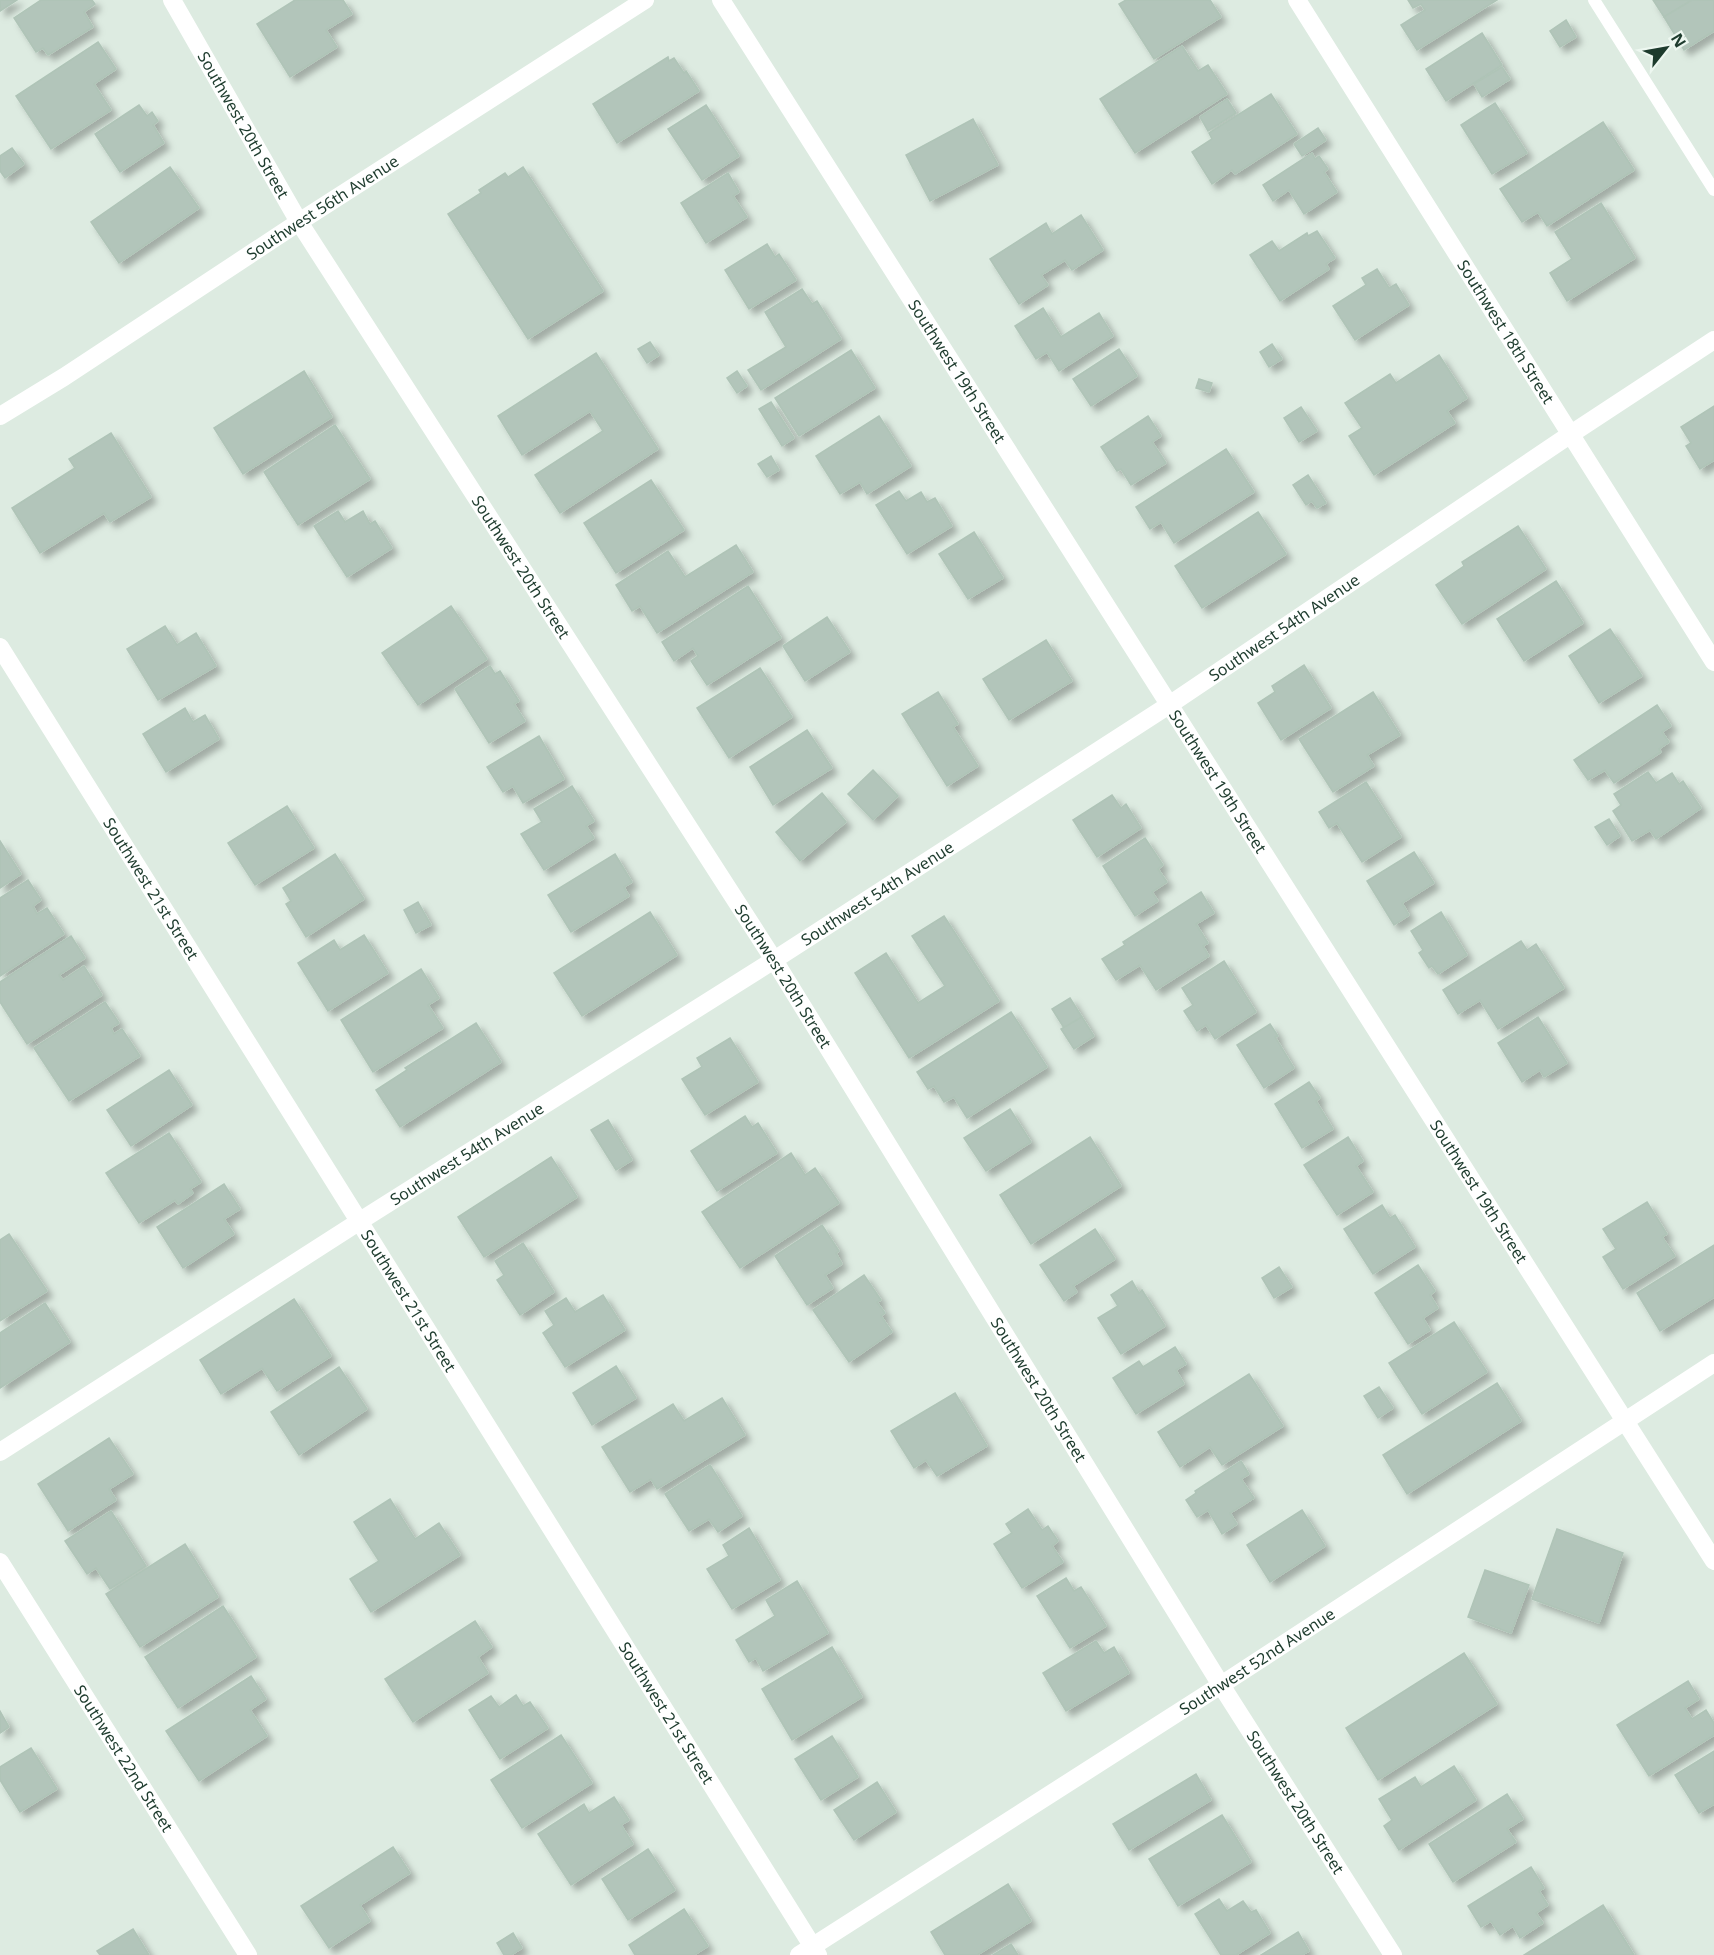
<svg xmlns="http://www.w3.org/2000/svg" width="1714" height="1955" viewBox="0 0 1714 1955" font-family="'Noto Sans',sans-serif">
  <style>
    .building { fill: #b2c5ba; stroke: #afc4b7; stroke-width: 1.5; filter: url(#shadow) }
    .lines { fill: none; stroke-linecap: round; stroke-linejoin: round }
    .service { stroke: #fff; stroke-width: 12 }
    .minor { stroke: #fff; stroke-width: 18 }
    .tertiary { stroke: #fff; stroke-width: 18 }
    .labels { text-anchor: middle; stroke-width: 4.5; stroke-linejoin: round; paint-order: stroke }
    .street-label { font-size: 16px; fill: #1d3b2d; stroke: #edf7f0 }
  </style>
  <defs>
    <filter id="shadow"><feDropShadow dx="5.5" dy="5.5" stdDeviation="3" flood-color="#0004"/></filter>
  </defs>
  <rect width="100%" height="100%" fill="#ddebe1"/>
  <g class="building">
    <polygon points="0,0 17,0 0,11"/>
    <polygon points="41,0 92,0 95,4 84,12 93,27 48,55 43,48 36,52 14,18"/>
    <polygon points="295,0 343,0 352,14 326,30 337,47 290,77 257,24"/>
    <polygon points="1126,0 1210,0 1221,17 1154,59 1119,4"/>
    <polygon points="1408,0 1497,0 1417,50 1401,25 1425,10 1421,4 1413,8"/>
    <polygon points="1653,0 1692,0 1664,17"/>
    <polygon points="1692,0 1714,0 1714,31 1684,50 1664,17"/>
    <polygon points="1566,20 1576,37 1560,47 1550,31"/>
    <polygon points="1482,33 1502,65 1446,101 1426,69"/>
    <polygon points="98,42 116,69 94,84 111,110 51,149 16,96"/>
    <polygon points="1182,46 1198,71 1208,65 1227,94 1135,153 1100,99"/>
    <polygon points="668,57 669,61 674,58 684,73 686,71 699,91 617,143 593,104"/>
    <polygon points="1502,67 1510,79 1482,97 1474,84"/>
    <polygon points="1271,94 1297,134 1235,174 1232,170 1212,184 1192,152 1212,139 1209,133"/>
    <polygon points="1227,99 1236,113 1208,131 1200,117"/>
    <polygon points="1495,103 1527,153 1492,174 1461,125"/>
    <polygon points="139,105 147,116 152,112 158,121 153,125 164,143 120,172 95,134"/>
    <polygon points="706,105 739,156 702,180 668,129"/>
    <polygon points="973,119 998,165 930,201 906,155"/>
    <polygon points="1603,122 1634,170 1547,226 1538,212 1522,222 1500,189"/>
    <polygon points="1318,128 1326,140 1302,156 1294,144"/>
    <polygon points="12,148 24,164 5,178 0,171 0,156"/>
    <polygon points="1312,153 1315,159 1319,156 1328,169 1324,172 1337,192 1304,214 1289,190 1273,201 1263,185"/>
    <polygon points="170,167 199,208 119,263 91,222"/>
    <polygon points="523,167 603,291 528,339 448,214 481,193 479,190 505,173 508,177"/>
    <polygon points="728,173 739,192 733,196 747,217 706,243 681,203"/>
    <polygon points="1601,203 1635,258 1567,301 1550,273 1572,259 1555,232"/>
    <polygon points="1081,215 1103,250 1072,270 1065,260 1041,275 1048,285 1019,304 990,259 1046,223 1052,234"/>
    <polygon points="1317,231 1335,258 1326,264 1329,269 1280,301 1250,255 1272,241 1279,251 1307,233 1308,236"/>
    <polygon points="767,244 775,257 779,254 796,280 749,309 725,270"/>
    <polygon points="1377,269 1389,288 1396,284 1409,305 1355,340 1333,306 1366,285 1362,278"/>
    <polygon points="802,289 812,304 817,301 841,339 761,390 748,370 786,347 765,312"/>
    <polygon points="1043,308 1061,337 1099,313 1113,336 1059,371 1047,352 1036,359 1015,326"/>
    <polygon points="650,342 659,355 647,363 638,349"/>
    <polygon points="1272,344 1282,359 1269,367 1260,352"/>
    <polygon points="1119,349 1137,376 1091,406 1073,379"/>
    <polygon points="851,350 875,388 799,436 775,398"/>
    <polygon points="596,353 658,449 560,513 535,475 603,431 590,411 522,455 498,416"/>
    <polygon points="1439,355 1467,398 1447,411 1455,423 1374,475 1349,436 1362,428 1345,403 1390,374 1396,383"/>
    <polygon points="304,371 332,417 243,474 214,428"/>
    <polygon points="737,371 747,386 737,393 727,378"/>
    <polygon points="1199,379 1212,383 1209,392 1196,388"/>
    <polygon points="771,402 794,438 782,446 759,409"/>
    <polygon points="1714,406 1714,460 1700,469 1686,446 1691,443 1681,427"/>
    <polygon points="1301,407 1317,431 1299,442 1284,418"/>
    <polygon points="879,416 911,466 867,494 860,482 840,494 816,456"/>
    <polygon points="1148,416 1161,436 1152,442 1166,463 1131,485 1121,469 1117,471 1101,447"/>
    <polygon points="335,425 370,479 298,525 264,472"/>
    <polygon points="111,433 151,497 110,522 104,513 40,553 12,508 75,468 69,459"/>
    <polygon points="1226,449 1254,492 1174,543 1161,522 1150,529 1136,507"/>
    <polygon points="771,456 779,470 767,477 758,464"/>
    <polygon points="1308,475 1326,503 1317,508 1312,501 1306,505 1293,485"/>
    <polygon points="651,480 684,530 616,573 584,523"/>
    <polygon points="899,491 906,501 921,492 927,502 935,498 952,526 907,554 876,505"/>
    <polygon points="338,511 345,522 363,511 370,524 375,521 392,548 347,577 314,526"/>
    <polygon points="1258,512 1286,554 1202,608 1175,566"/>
    <polygon points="1518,526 1546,569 1462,624 1436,585 1464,566 1462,562"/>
    <polygon points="974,532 1003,578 968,599 939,554"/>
    <polygon points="736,545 753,572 657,633 640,606 632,611 616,585 668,551 685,577"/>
    <polygon points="1556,581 1583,623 1524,661 1497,619"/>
    <polygon points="748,586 781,638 707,685 691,661 698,656 693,648 674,661 662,642"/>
    <polygon points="451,606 487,659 418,705 382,653"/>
    <polygon points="827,617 850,652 805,681 783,646"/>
    <polygon points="165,626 177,645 196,633 216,666 158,700 127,649"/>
    <polygon points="1610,629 1642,676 1599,703 1569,656"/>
    <polygon points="1046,640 1072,681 1009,720 983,679"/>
    <polygon points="1304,665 1331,708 1281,740 1258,703 1275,692 1272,686"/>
    <polygon points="490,666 495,674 500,671 519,701 514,704 525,721 489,743 455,689"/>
    <polygon points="760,668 792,717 729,758 697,708"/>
    <polygon points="938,692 958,724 953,727 978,766 947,786 902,714"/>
    <polygon points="1373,692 1400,735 1367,755 1374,766 1333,792 1299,739"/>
    <polygon points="1657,705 1671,726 1662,732 1669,742 1659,749 1661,752 1614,783 1605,770 1588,780 1574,760"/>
    <polygon points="185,708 193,722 205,715 219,739 166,772 143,734"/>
    <polygon points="807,730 832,768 773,805 750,767"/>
    <polygon points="539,736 564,779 523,803 513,786 503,792 487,767"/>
    <polygon points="873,770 898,796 873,820 848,794"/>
    <polygon points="1648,772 1656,783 1672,773 1679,784 1683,781 1701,808 1656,839 1650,830 1632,841 1613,811 1621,805 1614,794"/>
    <polygon points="1366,782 1401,837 1362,862 1337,823 1329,828 1319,812"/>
    <polygon points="572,786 594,821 586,826 594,838 544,870 521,834 542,822 534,809"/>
    <polygon points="822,793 846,822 800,861 776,832"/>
    <polygon points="1112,795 1121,808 1126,804 1141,828 1097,857 1073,820"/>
    <polygon points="287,806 314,848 255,885 228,843"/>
    <polygon points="1609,819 1620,836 1607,845 1595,827"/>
    <polygon points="1145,838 1163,865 1158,869 1167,882 1152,892 1158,901 1135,916 1103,866"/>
    <polygon points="0,841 21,874 0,888"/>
    <polygon points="1414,852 1434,883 1402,903 1409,915 1394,925 1367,881"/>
    <polygon points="335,854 364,899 306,937 286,904 291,901 283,888"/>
    <polygon points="615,854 632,882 624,887 629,896 571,932 548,895"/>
    <polygon points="28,880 41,900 33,906 37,914 47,908 64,934 0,976 0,898"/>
    <polygon points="1201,892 1214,913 1196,924 1208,943 1203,946 1209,956 1156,990 1140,965 1116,980 1102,959 1125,945 1123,942"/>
    <polygon points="418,902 431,925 416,933 404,910"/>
    <polygon points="650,912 677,955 582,1016 554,973"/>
    <polygon points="1441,912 1467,955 1438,974 1432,966 1429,968 1419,953 1423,950 1411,931"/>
    <polygon points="944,916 999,1001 909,1058 855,973 886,953 918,1003 945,986 912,936"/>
    <polygon points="364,935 388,973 328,1011 298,963 334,940 340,950"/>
    <polygon points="71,936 85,958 59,975 63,980 84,966 102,995 27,1044 0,1002 0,982"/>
    <polygon points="1521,941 1527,950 1536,944 1564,988 1498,1029 1480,1000 1458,1014 1443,990"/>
    <polygon points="1224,961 1256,1012 1215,1039 1206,1025 1197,1031 1184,1011 1193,1005 1182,988"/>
    <polygon points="421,969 439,998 428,1005 443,1028 373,1072 341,1020"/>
    <polygon points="1070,998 1082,1017 1064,1028 1052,1009"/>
    <polygon points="105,1002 119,1023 111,1028 114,1034 122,1029 140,1056 69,1101 34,1048"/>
    <polygon points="1011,1012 1047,1067 967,1118 954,1097 944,1102 934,1086 928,1089 917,1072"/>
    <polygon points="1082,1017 1094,1036 1074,1049 1061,1029"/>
    <polygon points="1538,1017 1567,1063 1544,1077 1540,1070 1522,1082 1498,1043"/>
    <polygon points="476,1023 501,1062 400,1127 376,1090 407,1070 405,1068"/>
    <polygon points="1270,1024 1278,1036 1275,1037 1294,1068 1264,1088 1237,1045"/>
    <polygon points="730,1038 758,1082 705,1115 682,1079 702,1067 697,1058"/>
    <polygon points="169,1070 192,1105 131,1146 107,1110"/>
    <polygon points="1309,1082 1320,1098 1316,1101 1333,1129 1302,1148 1275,1104"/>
    <polygon points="1010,1109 1031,1142 986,1171 964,1138"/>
    <polygon points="745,1116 752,1127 758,1123 777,1153 717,1191 691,1151"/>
    <polygon points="608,1120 632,1160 616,1170 591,1130"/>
    <polygon points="169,1133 201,1182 190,1189 193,1193 178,1204 175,1200 139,1223 106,1173"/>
    <polygon points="1090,1137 1121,1186 1031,1244 1000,1195"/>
    <polygon points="1348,1137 1363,1161 1356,1166 1373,1192 1337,1215 1304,1165"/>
    <polygon points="791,1153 805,1175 815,1168 839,1203 740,1268 702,1212"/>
    <polygon points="551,1157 577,1197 484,1257 458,1217"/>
    <polygon points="224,1184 240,1209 224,1219 234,1234 183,1268 157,1227"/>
    <polygon points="1647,1202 1667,1234 1662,1237 1675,1256 1623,1289 1603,1257 1616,1249 1603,1229"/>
    <polygon points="1382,1205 1390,1218 1395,1215 1415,1247 1373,1274 1344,1229"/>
    <polygon points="822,1225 839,1251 836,1253 842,1264 825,1275 833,1288 807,1305 775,1256"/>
    <polygon points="1095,1229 1115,1259 1073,1286 1077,1292 1064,1301 1040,1265"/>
    <polygon points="9,1234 47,1291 0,1321 0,1240"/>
    <polygon points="523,1243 554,1292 520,1315 497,1280 504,1275 495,1261"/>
    <polygon points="1714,1245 1714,1297 1660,1331 1637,1293"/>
    <polygon points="1418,1265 1435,1291 1430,1295 1438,1308 1423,1318 1430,1330 1408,1344 1375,1293"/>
    <polygon points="1279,1267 1292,1287 1274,1298 1262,1278"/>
    <polygon points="864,1275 881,1300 877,1302 885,1313 881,1316 892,1332 849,1362 813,1310"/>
    <polygon points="1132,1281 1139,1293 1142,1290 1165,1326 1121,1354 1098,1318 1118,1306 1111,1295"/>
    <polygon points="603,1295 625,1330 565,1367 543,1333 554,1325 545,1311 566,1298 575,1312"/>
    <polygon points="294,1299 331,1356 277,1391 262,1368 221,1394 200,1360"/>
    <polygon points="45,1303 70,1342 0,1388 0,1333"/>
    <polygon points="1454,1322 1487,1372 1422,1414 1389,1363"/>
    <polygon points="1175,1347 1186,1364 1176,1370 1184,1384 1136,1414 1113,1378 1139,1361 1143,1367"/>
    <polygon points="616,1366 636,1398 592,1425 573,1393"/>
    <polygon points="339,1367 367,1409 299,1455 271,1412"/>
    <polygon points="1249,1374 1283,1426 1222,1465 1210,1447 1180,1467 1158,1432"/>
    <polygon points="1497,1383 1521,1421 1407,1494 1383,1455"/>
    <polygon points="1379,1387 1393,1408 1378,1418 1364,1396"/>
    <polygon points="955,1393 987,1446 937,1476 926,1460 914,1468 891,1431"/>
    <polygon points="722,1398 745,1435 657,1489 651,1479 630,1492 602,1447 673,1404 684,1421"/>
    <polygon points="109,1438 133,1474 109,1489 116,1500 68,1531 38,1484"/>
    <polygon points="1241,1461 1249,1474 1241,1479 1254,1498 1230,1513 1237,1524 1222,1534 1208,1510 1197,1517 1186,1500 1196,1493 1195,1491"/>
    <polygon points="710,1465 742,1516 718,1532 709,1519 689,1531 665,1494"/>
    <polygon points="390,1499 415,1539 439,1523 460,1555 371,1612 350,1579 379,1561 354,1522"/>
    <polygon points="1028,1509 1042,1530 1048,1526 1058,1541 1052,1546 1063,1562 1022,1588 994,1544 1012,1533 1006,1524"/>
    <polygon points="1302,1510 1325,1546 1270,1582 1247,1545"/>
    <polygon points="111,1511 146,1566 110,1589 96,1568 87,1574 65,1541"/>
    <polygon points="749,1528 780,1580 732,1609 707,1569 729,1556 723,1545"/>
    <polygon points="1557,1529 1623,1553 1599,1623 1532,1599"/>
    <polygon points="185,1544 218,1597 140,1647 106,1594"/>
    <polygon points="1485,1570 1529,1585 1511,1633 1468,1617"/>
    <polygon points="1066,1578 1074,1591 1081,1587 1106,1626 1070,1648 1037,1596"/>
    <polygon points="797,1581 828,1633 763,1671 756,1658 749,1662 736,1640 775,1616 766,1600"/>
    <polygon points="223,1606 256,1657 178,1708 145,1657"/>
    <polygon points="475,1621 492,1647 478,1657 488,1673 413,1722 385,1679"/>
    <polygon points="1096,1641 1104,1653 1114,1647 1129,1673 1066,1711 1043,1673"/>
    <polygon points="832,1647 862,1697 792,1740 762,1689"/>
    <polygon points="1464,1653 1497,1704 1378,1780 1346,1728"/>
    <polygon points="251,1676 266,1699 250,1710 267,1736 199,1781 166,1731"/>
    <polygon points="1688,1681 1699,1699 1685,1708 1692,1719 1706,1710 1714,1723 1714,1735 1649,1776 1617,1725"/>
    <polygon points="516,1695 523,1706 530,1702 548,1728 500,1759 469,1710 491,1696 499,1707"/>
    <polygon points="0,1711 9,1727 0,1733"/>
    <polygon points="561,1735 592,1783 522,1828 491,1780"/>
    <polygon points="832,1736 858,1777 821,1800 795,1759"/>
    <polygon points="31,1748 57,1789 20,1812 0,1780 0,1767"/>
    <polygon points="1714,1751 1714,1804 1699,1813 1675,1775"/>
    <polygon points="1454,1766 1476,1800 1399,1850 1384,1826 1392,1820 1379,1799 1415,1777 1421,1787"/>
    <polygon points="1196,1774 1211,1800 1129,1850 1113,1824"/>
    <polygon points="877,1782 896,1812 854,1840 834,1810"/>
    <polygon points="1507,1794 1523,1819 1507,1829 1516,1842 1453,1882 1429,1844"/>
    <polygon points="614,1797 629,1820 621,1825 633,1844 571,1885 538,1834 584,1804 589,1813"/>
    <polygon points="1222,1815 1251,1862 1178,1906 1149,1859"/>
    <polygon points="393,1847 410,1873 360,1905 370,1921 329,1948 301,1906"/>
    <polygon points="648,1849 675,1890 628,1920 602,1879"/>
    <polygon points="1531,1867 1544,1888 1539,1891 1548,1905 1536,1913 1543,1923 1520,1938 1513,1926 1500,1935 1491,1921 1481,1927 1468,1906"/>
    <polygon points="1008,1884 1031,1921 977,1955 945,1955 931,1932"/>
    <polygon points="1219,1899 1227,1911 1243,1901 1251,1912 1256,1910 1270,1933 1236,1955 1221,1955 1195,1914"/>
    <polygon points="1603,1905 1634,1955 1524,1955"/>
    <polygon points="684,1909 708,1946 694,1955 635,1955 629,1945"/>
    <polygon points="133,1929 149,1955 100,1955 97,1951"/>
    <polygon points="1298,1932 1309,1951 1302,1955 1261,1955"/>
    <polygon points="513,1933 522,1948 511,1955 504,1955 497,1943"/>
    <polygon points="1011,1944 1018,1955 993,1955"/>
  </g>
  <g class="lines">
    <polyline class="service" points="1594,0 1714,190"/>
    <g class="minor">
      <path id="s1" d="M172,0L299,222L774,960L1221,1685L1393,1955"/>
      <path id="s2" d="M721,0L1714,1561"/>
      <path id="s3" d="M1297,0L1714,662"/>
      <path id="s4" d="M0,647L818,1955"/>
      <path id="s5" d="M0,1452L360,1221L774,960L1169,705L1571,434L1714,340"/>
      <path id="s6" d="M0,1562L248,1955"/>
      <path id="s7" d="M799,1955L1221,1685L1714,1363"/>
    </g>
    <path class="tertiary" id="s8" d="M0,416L64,377L299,222L645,0"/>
  </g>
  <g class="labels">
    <g class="street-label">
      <text dy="6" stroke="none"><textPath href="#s1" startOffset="144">Southwest 20th Street</textPath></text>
      <text dy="6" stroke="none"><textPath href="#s8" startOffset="384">Southwest 56th Avenue</textPath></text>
      <text dy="6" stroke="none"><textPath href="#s3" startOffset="392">Southwest 18th Street</textPath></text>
      <text dy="6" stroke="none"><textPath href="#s2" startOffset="440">Southwest 19th Street</textPath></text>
      <text dy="6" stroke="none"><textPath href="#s1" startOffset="666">Southwest 20th Street</textPath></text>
      <text dy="6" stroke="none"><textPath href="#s5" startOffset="1526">Southwest 54th Avenue</textPath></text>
      <text dy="6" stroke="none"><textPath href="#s2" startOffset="926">Southwest 19th Street</textPath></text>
      <text dy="6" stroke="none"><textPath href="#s4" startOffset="285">Southwest 21st Street</textPath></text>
      <text dy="6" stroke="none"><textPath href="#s5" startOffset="1040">Southwest 54th Avenue</textPath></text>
      <text dy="6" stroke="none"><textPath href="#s1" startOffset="1152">Southwest 20th Street</textPath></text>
      <text dy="6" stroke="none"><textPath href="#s5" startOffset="554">Southwest 54th Avenue</textPath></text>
      <text dy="6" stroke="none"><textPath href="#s2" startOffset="1412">Southwest 19th Street</textPath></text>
      <text dy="6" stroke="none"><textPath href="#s4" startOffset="771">Southwest 21st Street</textPath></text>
      <text dy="6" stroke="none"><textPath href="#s1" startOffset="1638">Southwest 20th Street</textPath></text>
      <text dy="6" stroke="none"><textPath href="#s7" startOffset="544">Southwest 52nd Avenue</textPath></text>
      <text dy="6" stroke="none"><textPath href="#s4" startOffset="1257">Southwest 21st Street</textPath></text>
      <text dy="6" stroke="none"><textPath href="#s6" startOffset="232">Southwest 22nd Street</textPath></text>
      <text dy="6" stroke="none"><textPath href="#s1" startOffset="2124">Southwest 20th Street</textPath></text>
    </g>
  </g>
  <g transform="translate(1666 48) rotate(59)" stroke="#edf7f0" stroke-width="4.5" paint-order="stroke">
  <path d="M0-4.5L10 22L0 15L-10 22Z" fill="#1d3b2d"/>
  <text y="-9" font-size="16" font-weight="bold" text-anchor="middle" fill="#1d3b2d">N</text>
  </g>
</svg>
